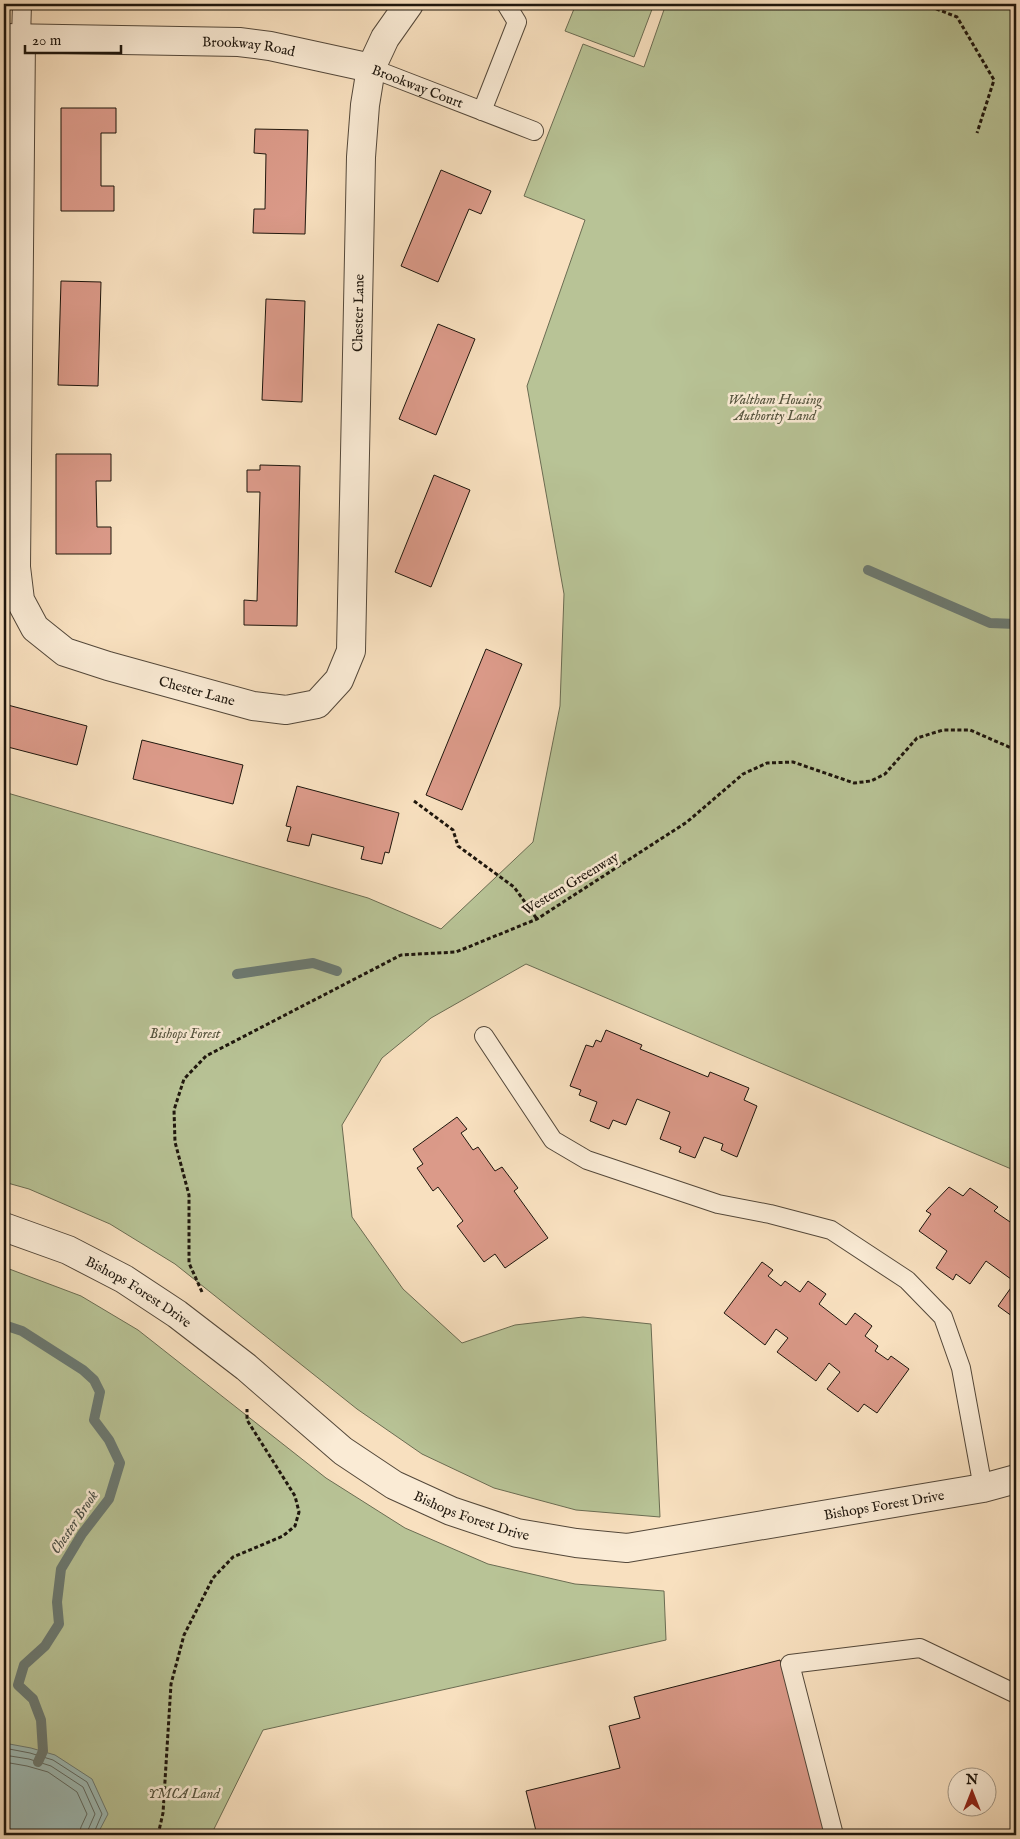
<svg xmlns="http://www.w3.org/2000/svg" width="1020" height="1839" viewBox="0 0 1020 1839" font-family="'IM FELL English',serif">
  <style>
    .green { fill: #b8c396; stroke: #6b6c52 }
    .water { fill: #9ebcb7; stroke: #6b7a73 }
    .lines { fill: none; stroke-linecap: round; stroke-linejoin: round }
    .shore { stroke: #5e6962; stroke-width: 1 }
    .stream { stroke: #6b7a73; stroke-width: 10 }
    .building { fill: #db9a89; stroke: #1e160d }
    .service-casing { stroke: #54483a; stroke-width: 20 }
    .minor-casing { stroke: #54483a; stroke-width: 30 }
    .path { stroke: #1e160d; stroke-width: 3; stroke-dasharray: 4 2.5; stroke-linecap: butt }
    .service { stroke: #faebd5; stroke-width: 18 }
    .minor { stroke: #faebd5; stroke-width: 28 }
    .labels { text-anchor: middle; stroke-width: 5; stroke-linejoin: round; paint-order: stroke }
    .street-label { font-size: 14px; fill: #1e160d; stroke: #faebd5 }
    .park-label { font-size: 14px; font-style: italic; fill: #54533d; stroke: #faebd5 }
    .water-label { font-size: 15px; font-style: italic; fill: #4b5048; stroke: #faebd5 }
  </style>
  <rect width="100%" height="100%" fill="#f8e0bf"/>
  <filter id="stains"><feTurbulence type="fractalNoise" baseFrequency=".004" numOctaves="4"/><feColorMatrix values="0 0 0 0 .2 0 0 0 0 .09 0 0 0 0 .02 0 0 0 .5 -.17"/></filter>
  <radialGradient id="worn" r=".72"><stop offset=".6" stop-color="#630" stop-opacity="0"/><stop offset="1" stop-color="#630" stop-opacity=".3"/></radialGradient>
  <g class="green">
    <polygon points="576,4 654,4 634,57 565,31"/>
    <polygon points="666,4 1016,4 1016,1171 526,964 431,1018 382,1058 342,1125 352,1217 403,1289 462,1343 515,1325 583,1317 651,1324 660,1517 576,1510 494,1488 422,1454 357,1409 175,1264 110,1224 29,1189 4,1182 4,792 368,898 441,929 533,842 560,706 564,594 527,386 585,220 524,196 583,44 644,67"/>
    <polygon points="4,1267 81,1296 138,1330 326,1478 405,1528 488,1564 575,1584 664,1591 666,1640 263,1730 211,1835 4,1835"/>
  </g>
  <polygon class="water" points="4,1743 31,1748 55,1755 92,1779 108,1814 97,1835 4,1835"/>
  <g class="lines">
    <g class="shore">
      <polyline points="4,1748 30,1753 53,1760 87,1782 102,1814 93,1835"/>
      <polyline points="4,1755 29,1759 51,1766 83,1787 95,1814 88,1830 87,1835"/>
      <polyline points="4,1762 27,1766 48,1772 77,1792 87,1814 81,1827 79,1835"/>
    </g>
    <g class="stream">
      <polyline points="868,570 990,623 1016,624"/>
      <polyline points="237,974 313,963 337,971"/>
      <polyline points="4,1325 22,1331 83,1370 94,1380 100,1392 94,1420 109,1440 120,1463 109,1499 82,1534 61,1569 57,1602 59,1624 45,1646 24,1665 18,1685 33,1699 41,1720 43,1751 38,1762"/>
    </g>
  </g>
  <g class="building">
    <polygon points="61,108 116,108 116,133 101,133 101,186 114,186 114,211 61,211"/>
    <polygon points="255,129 308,130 305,234 253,233 254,209 265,209 266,154 254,153"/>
    <polygon points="441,170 491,191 481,214 469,209 438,282 401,266"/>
    <polygon points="61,281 101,282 98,386 58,385"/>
    <polygon points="266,299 305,301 302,402 262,400"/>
    <polygon points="438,324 475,339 436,435 399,419"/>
    <polygon points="56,454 111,454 111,481 96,481 97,527 111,527 111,554 56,554"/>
    <polygon points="260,465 300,466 297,626 244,625 244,600 257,601 260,492 247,492 247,470 260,470"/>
    <polygon points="434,475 470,490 431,587 395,572"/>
    <polygon points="486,649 522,664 462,810 426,795"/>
    <polygon points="4,704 87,726 77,765 4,746"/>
    <polygon points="142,740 243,765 233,804 133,779"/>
    <polygon points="297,786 399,813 389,853 385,852 382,864 361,859 364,847 312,834 309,846 287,841 291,827 286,826"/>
    <polygon points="606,1030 642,1045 640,1049 708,1077 710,1072 749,1088 744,1100 757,1106 737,1157 721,1150 723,1144 704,1137 695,1158 679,1152 681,1147 660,1139 670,1112 637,1099 626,1125 613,1120 609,1129 590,1121 597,1102 579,1095 581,1090 570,1086 586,1045 593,1047 596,1040 601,1042"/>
    <polygon points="457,1117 467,1129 461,1133 473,1150 478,1147 495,1171 502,1167 518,1188 514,1191 548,1238 505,1268 495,1254 484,1262 457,1226 463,1221 438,1187 433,1191 417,1168 423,1164 413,1149"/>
    <polygon points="949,1187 963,1196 970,1188 998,1207 994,1211 1016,1226 1016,1319 998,1306 1015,1282 986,1261 970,1284 956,1274 953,1280 936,1268 947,1251 919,1231 931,1214 926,1211"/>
    <polygon points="762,1262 773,1270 768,1276 781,1286 785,1281 800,1292 808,1281 826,1294 819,1304 846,1325 855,1313 872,1326 865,1336 878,1346 875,1351 888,1360 891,1356 909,1369 877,1413 864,1404 858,1412 827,1389 840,1372 829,1363 816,1381 777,1352 788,1338 776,1329 765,1345 724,1313"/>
    <polygon points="780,1660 825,1835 537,1835 526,1791 620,1768 609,1726 640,1718 634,1697"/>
  </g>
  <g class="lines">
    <g class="service-casing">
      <g id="service">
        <polyline points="21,38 22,4"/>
        <path id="s1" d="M371,68L534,131"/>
        <polyline points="482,111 517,22 506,4"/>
        <polyline points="484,1036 553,1140 587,1160 718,1204 770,1214 831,1230 907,1280 943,1317 961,1368 983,1488"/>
        <polyline points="834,1835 790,1664 920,1648 1016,1694"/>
      </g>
    </g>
    <g class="minor-casing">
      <g id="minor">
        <path id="s2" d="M4,38L239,42L270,46L371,68"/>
        <path id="s3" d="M21,38L16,567L20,600L35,628L65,652L108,666L253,706L286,710L317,704L339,680L351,651L361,157L365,105L371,68L385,38L409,4"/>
        <path id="s4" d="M4,1227L68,1250L124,1279L177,1314L246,1367L343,1451L394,1485L451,1511L517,1533L576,1543L627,1548L983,1488L1016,1479"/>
      </g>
    </g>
    <g class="path">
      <polyline points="924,4 957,17 994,80 977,133"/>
      <polyline points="414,801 453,830 458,846 514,887 537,919"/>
      <polyline points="202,1292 189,1263 189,1195 175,1142 174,1110 184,1079 206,1056 401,955 456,952 537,919 687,822 743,774 767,763 793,762 854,783 871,781 885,774 917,738 943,730 970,730 1016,750"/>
      <polyline points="158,1835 163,1813 171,1684 184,1635 213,1578 233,1557 283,1536 295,1526 299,1512 295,1496 247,1420 247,1409"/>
    </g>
    <use href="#service" class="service"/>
    <use href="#minor" class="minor"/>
  </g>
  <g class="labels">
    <g class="street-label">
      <text dy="5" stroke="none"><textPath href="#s2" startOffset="245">Brookway Road</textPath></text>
      <text dy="5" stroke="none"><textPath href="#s1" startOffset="50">Brookway Court</textPath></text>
      <text dy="5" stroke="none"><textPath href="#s3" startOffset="1295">Chester Lane</textPath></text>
      <text dy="5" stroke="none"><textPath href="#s3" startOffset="770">Chester Lane</textPath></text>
      <text transform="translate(570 883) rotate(-31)" y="5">Western Greenway</text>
      <text dy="5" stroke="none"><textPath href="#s4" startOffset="150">Bishops Forest Drive</textPath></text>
      <text dy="5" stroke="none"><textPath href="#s4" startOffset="975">Bishops Forest Drive</textPath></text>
      <text dy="5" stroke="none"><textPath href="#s4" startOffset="555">Bishops Forest Drive</textPath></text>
    </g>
    <g class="park-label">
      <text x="775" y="404">Waltham Housing<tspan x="775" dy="16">Authority Land</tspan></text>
      <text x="185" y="1038">Bishops Forest</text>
      <text x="184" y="1798">YMCA Land</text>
    </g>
    <g class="water-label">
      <text transform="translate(74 1522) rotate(-56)" y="5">Chester Brook</text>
    </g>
  </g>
  <rect width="1020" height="1839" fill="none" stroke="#f8e0bf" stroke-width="20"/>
  <rect x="5" y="5" width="1010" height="1829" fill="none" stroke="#1e160d" stroke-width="2.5"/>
  <rect x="10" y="10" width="1000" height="1819" fill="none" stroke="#1e160d"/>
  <g transform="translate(972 1792)"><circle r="24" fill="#faebd5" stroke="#a29685"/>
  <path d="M0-4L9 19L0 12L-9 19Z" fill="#8f2418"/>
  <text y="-8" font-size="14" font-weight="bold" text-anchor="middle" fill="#1e160d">N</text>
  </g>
  <path d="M25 45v8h96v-8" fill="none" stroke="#1e160d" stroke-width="2.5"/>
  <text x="32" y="45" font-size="15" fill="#1e160d" stroke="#faebd5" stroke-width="4" paint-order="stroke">20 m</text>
  <rect width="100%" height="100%" filter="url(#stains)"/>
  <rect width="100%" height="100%" fill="url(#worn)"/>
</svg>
